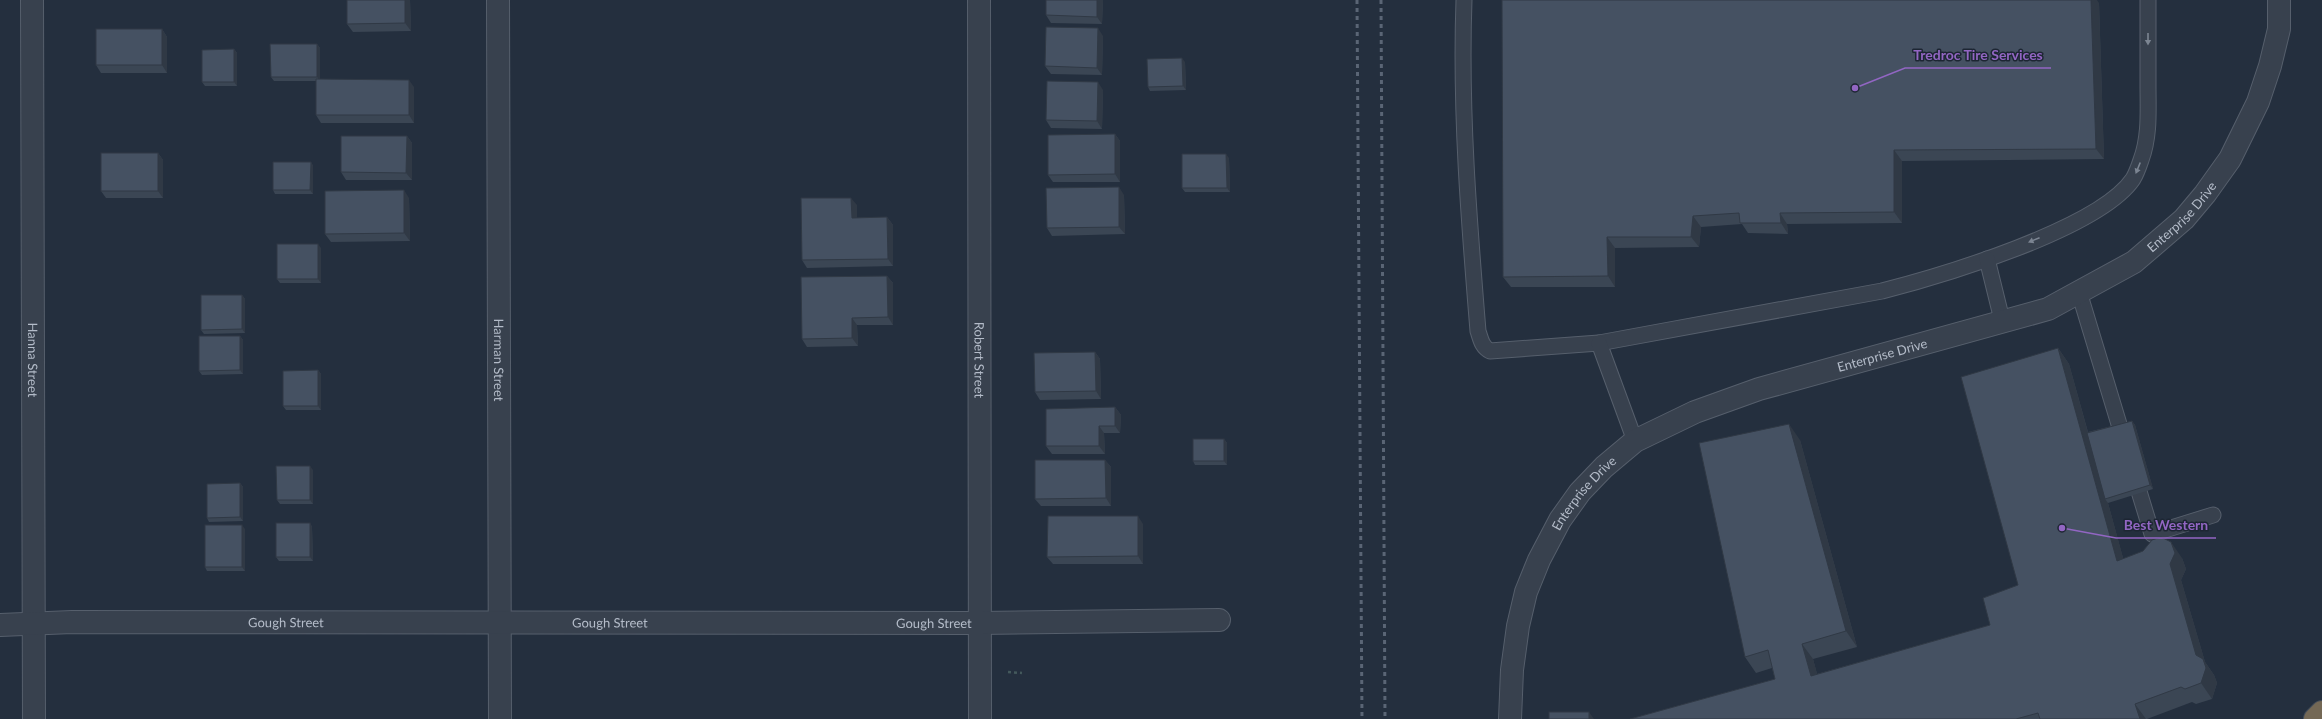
<svg xmlns="http://www.w3.org/2000/svg" width="2322" height="719" viewBox="0 0 2322 719" font-family="Lato,sans-serif">
  <style>
    .lines { fill: none; stroke-linecap: round; stroke-linejoin: round }
    .lane-casing { stroke: #565f6c; stroke-width: 17 }
    .street-casing { stroke: #565f6c; stroke-width: 24 }
    .highway-casing { stroke: #434c59; stroke-width: 24 }
    .path { stroke: #44595c; stroke-width: 2.5; stroke-dasharray: 3 3; stroke-linecap: butt }
    .lane { stroke: #38414e; stroke-width: 15 }
    .street { stroke: #38414e; stroke-width: 22 }
    .highway { stroke: #746855; stroke-width: 22 }
    .rail { stroke: #5a6575; stroke-width: 3; stroke-dasharray: 4 4; stroke-linecap: butt }
    .wall { fill: #3b4654 }
    .shaded-wall { fill: #303945 }
    .building { fill: #455162; stroke: #303945 }
    .oneway { fill: #7c8592 }
    .labels { text-anchor: middle; stroke-width: 3; stroke-linejoin: round; paint-order: stroke }
    .street-label { font-size: 13px; fill: #b4bcc9; stroke: #1d2633 }
    .leader { fill: none; stroke: #9266c3; stroke-width: 1.5 }
    .callout-dot { fill: #9266c3; stroke: #1d2633; stroke-width: 1.5 }
    .callout-label { font-size: 14px; text-anchor: middle; font-weight: bold; fill: #9266c3; stroke: #1d2633; stroke-width: 3; stroke-linejoin: round; paint-order: stroke }
  </style>
  <rect width="100%" height="100%" fill="#242f3e"/>
  <g class="lines">
    <g class="lane-casing">
      <g id="lane">
        <path d="M1464,0C1460,110 1469,221 1478,331C1481,340 1482,347 1490,351L1599,343L1882,291C1941,276 2099,229 2133,179C2136,174 2139,166 2141,160C2150,136 2148,110 2148,85C2148,56 2148,28 2148,0"/>
        <polyline points="1987,259 2002,320"/>
        <polyline points="2079,292 2125,444"/>
        <polyline points="1599,343 1635,441"/>
        <polyline points="2134,475 2152,534 2213,515"/>
      </g>
    </g>
    <g class="street-casing">
      <g id="street">
        <path id="s1" d="M32,0L34,719"/>
        <path id="s2" d="M498,0L500,719"/>
        <path id="s3" d="M979,0L980,719"/>
        <path id="s4" d="M0,625L72,622L980,623L1219,620"/>
        <path id="s5" d="M1510,719L1512,670L1518,626L1526,592L1539,560L1560,520L1580,492L1604,467L1635,441L1695,412L1759,389L2048,309L2134,262L2184,219L2205,194L2230,159L2258,102L2270,66L2279,29V0"/>
      </g>
    </g>
    <g class="highway-casing">
      <polyline id="highway" points="2315,719 2322,712"/>
    </g>
    <polyline class="path" points="1008,672 1022,673"/>
    <use href="#lane" class="lane"/>
    <use href="#street" class="street"/>
    <use href="#highway" class="highway"/>
    <g class="rail">
      <polyline points="1357,0 1362,719"/>
      <polyline points="1381,0 1385,719"/>
    </g>
  </g>
  <g class="wall">
    <polygon points="410,0 411,31 353,32 347,24"/>
    <polygon points="1103,0 1102,24 1051,23 1046,15"/>
    <polygon points="2099,3 2104,159 1902,161 1902,223 1787,224 1788,234 1748,233 1742,224 1701,227 1699,247 1615,248 1615,287 1511,287 1503,277"/>
    <polygon points="162,29 167,37 167,73 101,73 96,65"/>
    <polygon points="1103,36 1102,75 1051,74 1045,66"/>
    <polygon points="317,44 320,48 320,79 414,87 414,123 321,123 316,115 316,81 274,81 271,77"/>
    <polygon points="234,49 237,53 237,86 205,86 202,82"/>
    <polygon points="1185,62 1186,90 1150,91 1148,87"/>
    <polygon points="1103,90 1102,129 1051,128 1046,120"/>
    <polygon points="1115,134 1120,141 1120,182 1053,182 1048,175"/>
    <polygon points="407,136 412,143 412,180 346,180 341,172"/>
    <polygon points="158,153 163,160 163,198 106,198 101,191"/>
    <polygon points="1229,158 1230,192 1185,192 1182,188"/>
    <polygon points="311,162 313,166 313,194 275,194 273,190"/>
    <polygon points="1124,195 1125,234 1052,236 1047,228"/>
    <polygon points="409,198 410,241 331,242 325,234"/>
    <polygon points="857,205 857,218 887,217 893,225 893,266 807,268 802,260"/>
    <polygon points="321,248 321,283 280,283 277,279"/>
    <polygon points="887,276 893,283 893,325 857,325 858,346 807,347 802,339"/>
    <polygon points="242,295 245,299 245,333 204,334 201,330"/>
    <polygon points="240,336 243,340 243,374 202,375 199,371"/>
    <polygon points="2058,348 2069,364 2088,432 2132,421 2135,425 2153,489 2108,503 2123,558 2182,558 2186,569 2181,580 2205,662 2214,675 2217,683 2212,699 2196,704 2192,702 2147,719 1630,719 1775,679 1772,668 1756,673 1745,657 1800,440 1857,647 1813,659 1817,674 1990,625 2018,585"/>
    <polygon points="1095,352 1100,359 1101,399 1040,400 1035,392"/>
    <polygon points="318,370 321,374 321,410 286,410 283,406"/>
    <polygon points="1115,407 1121,415 1120,433 1104,433 1105,454 1052,454 1046,446"/>
    <polygon points="1224,439 1227,443 1227,465 1195,465 1193,461"/>
    <polygon points="1105,460 1111,467 1111,506 1041,506 1035,499"/>
    <polygon points="313,470 313,504 280,504 277,500"/>
    <polygon points="240,483 243,487 243,521 209,522 207,518"/>
    <polygon points="310,523 312,527 313,561 279,561 276,557"/>
    <polygon points="1143,524 1143,564 1053,564 1047,557"/>
    <polygon points="245,529 245,571 207,571 205,567"/>
  </g>
  <g class="shaded-wall">
    <polygon points="405,0 410,0 411,31 405,23"/>
    <polygon points="1097,0 1103,0 1102,24 1097,17"/>
    <polygon points="2091,0 2097,0 2099,3 2104,159 2096,149"/>
    <polygon points="1098,28 1103,36 1102,75 1097,68"/>
    <polygon points="162,29 167,37 167,73 162,65"/>
    <polygon points="317,44 320,48 320,81 317,77"/>
    <polygon points="234,49 237,53 237,86 234,82"/>
    <polygon points="1182,58 1185,62 1186,90 1183,86"/>
    <polygon points="409,80 414,87 414,123 409,115"/>
    <polygon points="1098,82 1103,90 1102,129 1097,121"/>
    <polygon points="1115,134 1120,141 1120,182 1115,174"/>
    <polygon points="407,136 412,143 412,180 406,173"/>
    <polygon points="1894,150 1902,161 1902,223 1894,212"/>
    <polygon points="158,153 163,160 163,198 158,191"/>
    <polygon points="1226,154 1229,158 1230,192 1227,188"/>
    <polygon points="311,162 313,166 313,194 310,190"/>
    <polygon points="1119,187 1124,195 1125,234 1119,227"/>
    <polygon points="404,190 409,198 410,241 404,233"/>
    <polygon points="851,198 857,205 857,226 852,218"/>
    <polygon points="1780,213 1787,224 1788,234 1781,223"/>
    <polygon points="1693,216 1701,227 1699,247 1691,237"/>
    <polygon points="887,217 893,225 893,266 888,259"/>
    <polygon points="1607,237 1615,248 1615,287 1608,276"/>
    <polygon points="318,244 321,248 321,283 318,279"/>
    <polygon points="887,276 893,283 893,325 888,317"/>
    <polygon points="242,295 245,299 245,333 242,329"/>
    <polygon points="852,318 857,325 858,346 852,338"/>
    <polygon points="240,336 243,340 243,374 240,370"/>
    <polygon points="2058,348 2069,364 2106,498 2105,499 2108,503 2128,576 2117,561"/>
    <polygon points="1095,352 1100,359 1101,399 1096,391"/>
    <polygon points="318,370 321,374 321,410 318,406"/>
    <polygon points="1115,407 1121,415 1120,433 1115,426"/>
    <polygon points="2132,421 2135,425 2153,489 2150,485"/>
    <polygon points="1789,424 1800,440 1857,647 1846,631"/>
    <polygon points="1099,426 1104,433 1105,454 1099,446"/>
    <polygon points="1224,439 1227,443 1227,465 1224,461"/>
    <polygon points="1105,460 1111,467 1111,506 1106,498"/>
    <polygon points="310,466 313,470 313,504 310,500"/>
    <polygon points="240,483 243,487 243,521 240,517"/>
    <polygon points="1138,516 1143,524 1143,564 1138,556"/>
    <polygon points="310,523 312,527 313,561 310,557"/>
    <polygon points="242,525 245,529 245,571 242,567"/>
    <polygon points="2171,542 2182,558 2186,569 2181,580 2205,662 2214,675 2217,683 2212,699 2201,683 2196,655 2170,564"/>
    <polygon points="1802,644 1813,659 1822,692 1811,676"/>
    <polygon points="2135,704 2146,719 2140,719"/>
    <polygon points="1589,712 1594,719 1589,719"/>
  </g>
  <g class="building">
    <polygon points="347,0 405,0 405,23 347,24"/>
    <polygon points="1046,0 1097,0 1097,17 1046,15"/>
    <polygon points="1502,0 2091,0 2096,149 1894,150 1894,212 1780,213 1781,223 1740,223 1739,213 1693,216 1691,237 1607,237 1608,276 1503,277"/>
    <polygon points="1046,27 1098,28 1097,68 1045,66"/>
    <rect x="96" y="29" width="66" height="36"/>
    <polygon points="270,44 317,44 317,77 271,77"/>
    <polygon points="234,49 234,82 202,82 202,50"/>
    <polygon points="1182,58 1183,86 1148,87 1147,59"/>
    <polygon points="316,79 409,80 409,115 316,115"/>
    <polygon points="1047,81 1098,82 1097,121 1046,120"/>
    <polygon points="1115,134 1115,174 1048,175 1048,135"/>
    <polygon points="341,136 407,136 406,173 341,172"/>
    <rect x="101" y="153" width="57" height="38"/>
    <polygon points="1182,154 1226,154 1227,188 1182,188"/>
    <polygon points="273,162 311,162 310,190 273,190"/>
    <polygon points="1119,187 1119,227 1047,228 1046,188"/>
    <polygon points="404,190 404,233 325,234 325,191"/>
    <polygon points="801,198 851,198 852,218 887,217 888,259 802,260"/>
    <rect x="277" y="244" width="41" height="35"/>
    <polygon points="887,276 888,317 852,318 852,338 802,339 801,277"/>
    <polygon points="201,295 242,295 242,329 201,330"/>
    <polygon points="199,336 240,336 240,370 199,371"/>
    <polygon points="2058,348 2117,561 2143,551 2152,540 2161,537 2171,542 2175,553 2170,564 2196,655 2203,659 2206,668 2201,683 2185,689 2181,687 2135,704 2140,719 2040,719 2038,713 2016,719 1630,719 1775,679 1768,650 1745,657 1699,443 1789,424 1846,631 1802,644 1811,676 1990,625 1983,598 2018,585 1961,377"/>
    <polygon points="1095,352 1096,391 1035,392 1034,353"/>
    <polygon points="318,370 318,406 283,406 283,371"/>
    <polygon points="1115,407 1115,426 1099,426 1099,446 1046,446 1046,409"/>
    <polygon points="2132,421 2150,485 2105,499 2087,433"/>
    <rect x="1193" y="439" width="31" height="22"/>
    <polygon points="1035,460 1105,460 1106,498 1035,499"/>
    <polygon points="276,466 310,466 310,500 277,500"/>
    <polygon points="240,483 240,517 207,518 207,484"/>
    <polygon points="1048,516 1138,516 1138,556 1047,557"/>
    <rect x="276" y="523" width="34" height="34"/>
    <rect x="205" y="525" width="37" height="42"/>
    <rect x="1549" y="712" width="40" height="7"/>
  </g>
  <defs><path id="oneway-solid" d="M-6-.8H1V-3.2L6.5 0L1 3.2V.8H-6Z"/></defs>
  <g class="oneway">
    <use href="#oneway-solid" transform="translate(2148 39) rotate(90)"/>
    <use href="#oneway-solid" transform="translate(2138 168) rotate(112)"/>
    <use href="#oneway-solid" transform="translate(2034 240) rotate(158)"/>
  </g>
  <g class="labels">
    <g class="street-label">
      <text dy="5" stroke="none"><textPath href="#s5" startOffset="916">Enterprise Drive</textPath></text>
      <text dy="5" stroke="none"><textPath href="#s5" startOffset="580">Enterprise Drive</textPath></text>
      <text dy="5" stroke="none"><textPath href="#s3" startOffset="360">Robert Street</textPath></text>
      <text dy="5" stroke="none"><textPath href="#s1" startOffset="360">Hanna Street</textPath></text>
      <text dy="5" stroke="none"><textPath href="#s2" startOffset="360">Harman Street</textPath></text>
      <text dy="5" stroke="none"><textPath href="#s5" startOffset="244">Enterprise Drive</textPath></text>
      <text dy="5" stroke="none"><textPath href="#s4" startOffset="286">Gough Street</textPath></text>
      <text dy="5" stroke="none"><textPath href="#s4" startOffset="610">Gough Street</textPath></text>
      <text dy="5" stroke="none"><textPath href="#s4" startOffset="934">Gough Street</textPath></text>
    </g>
  </g>
  <path class="leader" d="M1855 88L1905 68H2051M2062 528L2116 538H2216"/>
  <g class="callout-dot">
    <circle cx="1855" cy="88" r="4"/>
    <circle cx="2062" cy="528" r="4"/>
  </g>
  <g class="callout-label">
    <text x="1978" y="60">Tredroc Tire Services</text>
    <text x="2166" y="530">Best Western</text>
  </g>
</svg>
